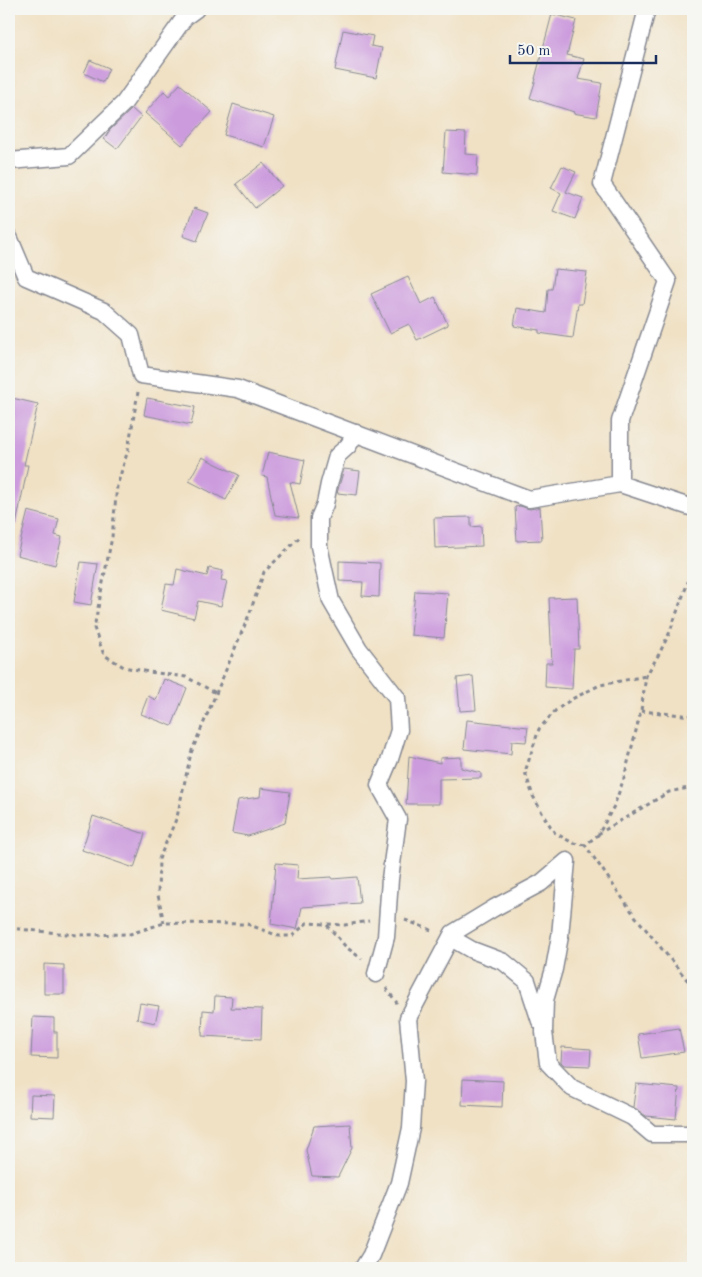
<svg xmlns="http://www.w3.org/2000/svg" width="702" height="1277" viewBox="0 0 702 1277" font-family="'Old Standard TT',serif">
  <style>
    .building { fill: #cc9bdd }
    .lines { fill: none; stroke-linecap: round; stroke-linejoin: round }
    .street-casing { stroke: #868891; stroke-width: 19 }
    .path { stroke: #868891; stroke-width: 3; stroke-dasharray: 4 4; stroke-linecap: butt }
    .street { stroke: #fff; stroke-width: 16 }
  </style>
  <rect width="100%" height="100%" fill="#f6f6f2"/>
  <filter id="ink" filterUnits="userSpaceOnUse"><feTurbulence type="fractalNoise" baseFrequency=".02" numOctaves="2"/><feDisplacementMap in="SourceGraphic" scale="10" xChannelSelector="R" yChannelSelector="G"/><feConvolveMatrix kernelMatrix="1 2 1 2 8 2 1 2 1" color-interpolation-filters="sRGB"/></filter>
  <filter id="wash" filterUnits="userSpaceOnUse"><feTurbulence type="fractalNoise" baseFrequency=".0096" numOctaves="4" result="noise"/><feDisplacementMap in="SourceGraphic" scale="20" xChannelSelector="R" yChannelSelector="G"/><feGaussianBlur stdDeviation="1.12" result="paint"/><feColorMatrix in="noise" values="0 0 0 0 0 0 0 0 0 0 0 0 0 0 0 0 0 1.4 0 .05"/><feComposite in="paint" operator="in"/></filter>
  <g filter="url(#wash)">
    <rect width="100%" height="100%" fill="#f0e1c4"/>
    <g id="blocks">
      <g class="building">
        <polygon points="552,14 576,20 567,55 584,59 578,79 602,83 596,117 573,113 574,112 530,98 536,79 535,79"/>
        <polygon points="343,30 373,36 371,46 382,48 376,78 335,70"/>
        <polygon points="90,60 109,68 103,82 84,73"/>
        <polygon points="180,84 212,112 182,145 145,113 164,91 169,96"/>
        <polygon points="233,104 274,117 264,147 224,135"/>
        <polygon points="132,109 141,117 117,149 104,139 110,130"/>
        <polygon points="446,132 466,133 465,154 478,155 477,175 443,172"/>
        <polygon points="263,163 282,186 255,208 236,184"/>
        <polygon points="562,166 576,172 566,192 583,198 575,219 553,211 561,193 551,188"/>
        <polygon points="194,208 208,213 197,241 183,236"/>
        <polygon points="555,269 587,272 582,304 578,304 573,338 539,333 539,330 514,326 517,308 546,313 548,289 552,289"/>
        <polygon points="408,277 421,304 435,297 448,325 417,340 409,324 390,333 371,294"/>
        <polygon points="12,398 38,404 24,465 28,465 16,525 9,525 9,414"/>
        <polygon points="147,398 195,407 191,425 144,415"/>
        <polygon points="268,452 305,460 300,484 290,482 299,518 275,515 267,477 262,476"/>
        <polygon points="202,457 239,475 226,500 189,481"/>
        <polygon points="344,469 360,471 357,495 337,493"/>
        <polygon points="520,506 530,509 540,507 542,540 517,541 515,507"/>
        <polygon points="28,511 59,519 55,535 62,537 55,565 17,555"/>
        <polygon points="471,517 471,527 481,526 482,546 435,548 434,518"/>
        <polygon points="339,561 380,563 379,597 362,596 363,582 339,581"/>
        <polygon points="81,562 98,564 91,605 74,602"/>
        <polygon points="209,568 223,571 221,580 227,581 221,606 198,601 194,618 161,610 166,584 174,585 177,569 207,576"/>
        <polygon points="415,591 448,593 444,638 411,635"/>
        <polygon points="577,597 579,649 574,649 572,689 545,687 546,663 552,663 549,598"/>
        <polygon points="473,676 476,710 460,711 457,678"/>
        <polygon points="164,679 187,688 172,726 141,714 148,696 156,700"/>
        <polygon points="467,720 528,727 526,742 512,741 511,754 464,749"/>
        <polygon points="409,756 440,763 440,758 461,757 461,768 481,773 481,778 439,779 439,804 406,804"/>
        <polygon points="261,788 290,792 285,823 248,836 232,833 238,800 260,797"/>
        <polygon points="93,816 145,834 134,868 82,850"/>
        <polygon points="276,863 298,865 297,879 332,877 332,879 357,877 360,903 302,907 297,929 271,924"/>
        <polygon points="44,964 64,965 64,994 44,994"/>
        <polygon points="215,996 232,997 231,1008 262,1009 261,1039 202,1036 203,1010 214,1011"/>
        <polygon points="140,1003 159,1006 155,1023 137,1019"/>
        <polygon points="33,1017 54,1018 54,1032 57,1032 57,1058 31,1057"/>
        <polygon points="679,1028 684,1052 642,1058 638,1034"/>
        <polygon points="562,1047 591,1049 590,1066 564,1065 561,1062"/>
        <polygon points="463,1079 503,1081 502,1107 462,1105"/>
        <polygon points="636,1084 679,1088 676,1119 646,1116 633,1107"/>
        <polygon points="31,1095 55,1096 54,1117 30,1116"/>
        <polygon points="350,1124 352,1148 338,1177 312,1176 306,1150 314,1126"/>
      </g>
    </g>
  </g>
  <g filter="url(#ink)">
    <use href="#blocks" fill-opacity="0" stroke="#868891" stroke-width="1"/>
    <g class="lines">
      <g class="street-casing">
        <g id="street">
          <polyline points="9,161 69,156 124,103 185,17 196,9"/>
          <polyline points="9,237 26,277 104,311 131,335 141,375 238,389 529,499 620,484 620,421 668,281 602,184 647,9"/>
          <polyline points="356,433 348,446 337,456 329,484 325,504 319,518 319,546 331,601 359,649 397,698 399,730 390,759 379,785 398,819 390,879 386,937 376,974"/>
          <polyline points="620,484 693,508"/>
          <polyline points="451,938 472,950 504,962 527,981 540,1021"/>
          <polyline points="363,1268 371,1255 399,1183 411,1128 414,1081 408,1018 453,933 494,908 541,883 567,861 560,936 554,969 545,1000 544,1032 548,1063 572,1088 632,1117 652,1134 693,1134"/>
        </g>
      </g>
      <g class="path">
        <polyline points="138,392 128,450 117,486 112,537 94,628 104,655 124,667 149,672 186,677 216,693"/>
        <polyline points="693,525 691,529 689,545 692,571 669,634 659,654 646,676 641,711 624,778 614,806 598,835 585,845 635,916 693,987"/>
        <polyline points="641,711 693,716"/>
        <polyline points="598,834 669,792 693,787"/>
        <polyline points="585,845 573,843 555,833 545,818 533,796 525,772 539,729 556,710 572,699 600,685 646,676"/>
        <polyline points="405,920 434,931"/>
        <polyline points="164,923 158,895 159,859 177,817 191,753 249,615 264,572 301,536"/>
        <polyline points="327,925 346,947 362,959"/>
        <polyline points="9,928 77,935 130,934 164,923 247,924 279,936 292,936 307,923 345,925 369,921"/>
        <polyline points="386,988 397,1003"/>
      </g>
      <use href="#street" class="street"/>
    </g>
  </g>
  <rect width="702" height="1277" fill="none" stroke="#f6f6f2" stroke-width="30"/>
  <path d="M510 55v8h146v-8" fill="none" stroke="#1b2f5e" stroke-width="2.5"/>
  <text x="517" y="55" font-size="15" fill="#1b2f5e" stroke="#f6f6f2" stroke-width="4" paint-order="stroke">50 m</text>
</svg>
